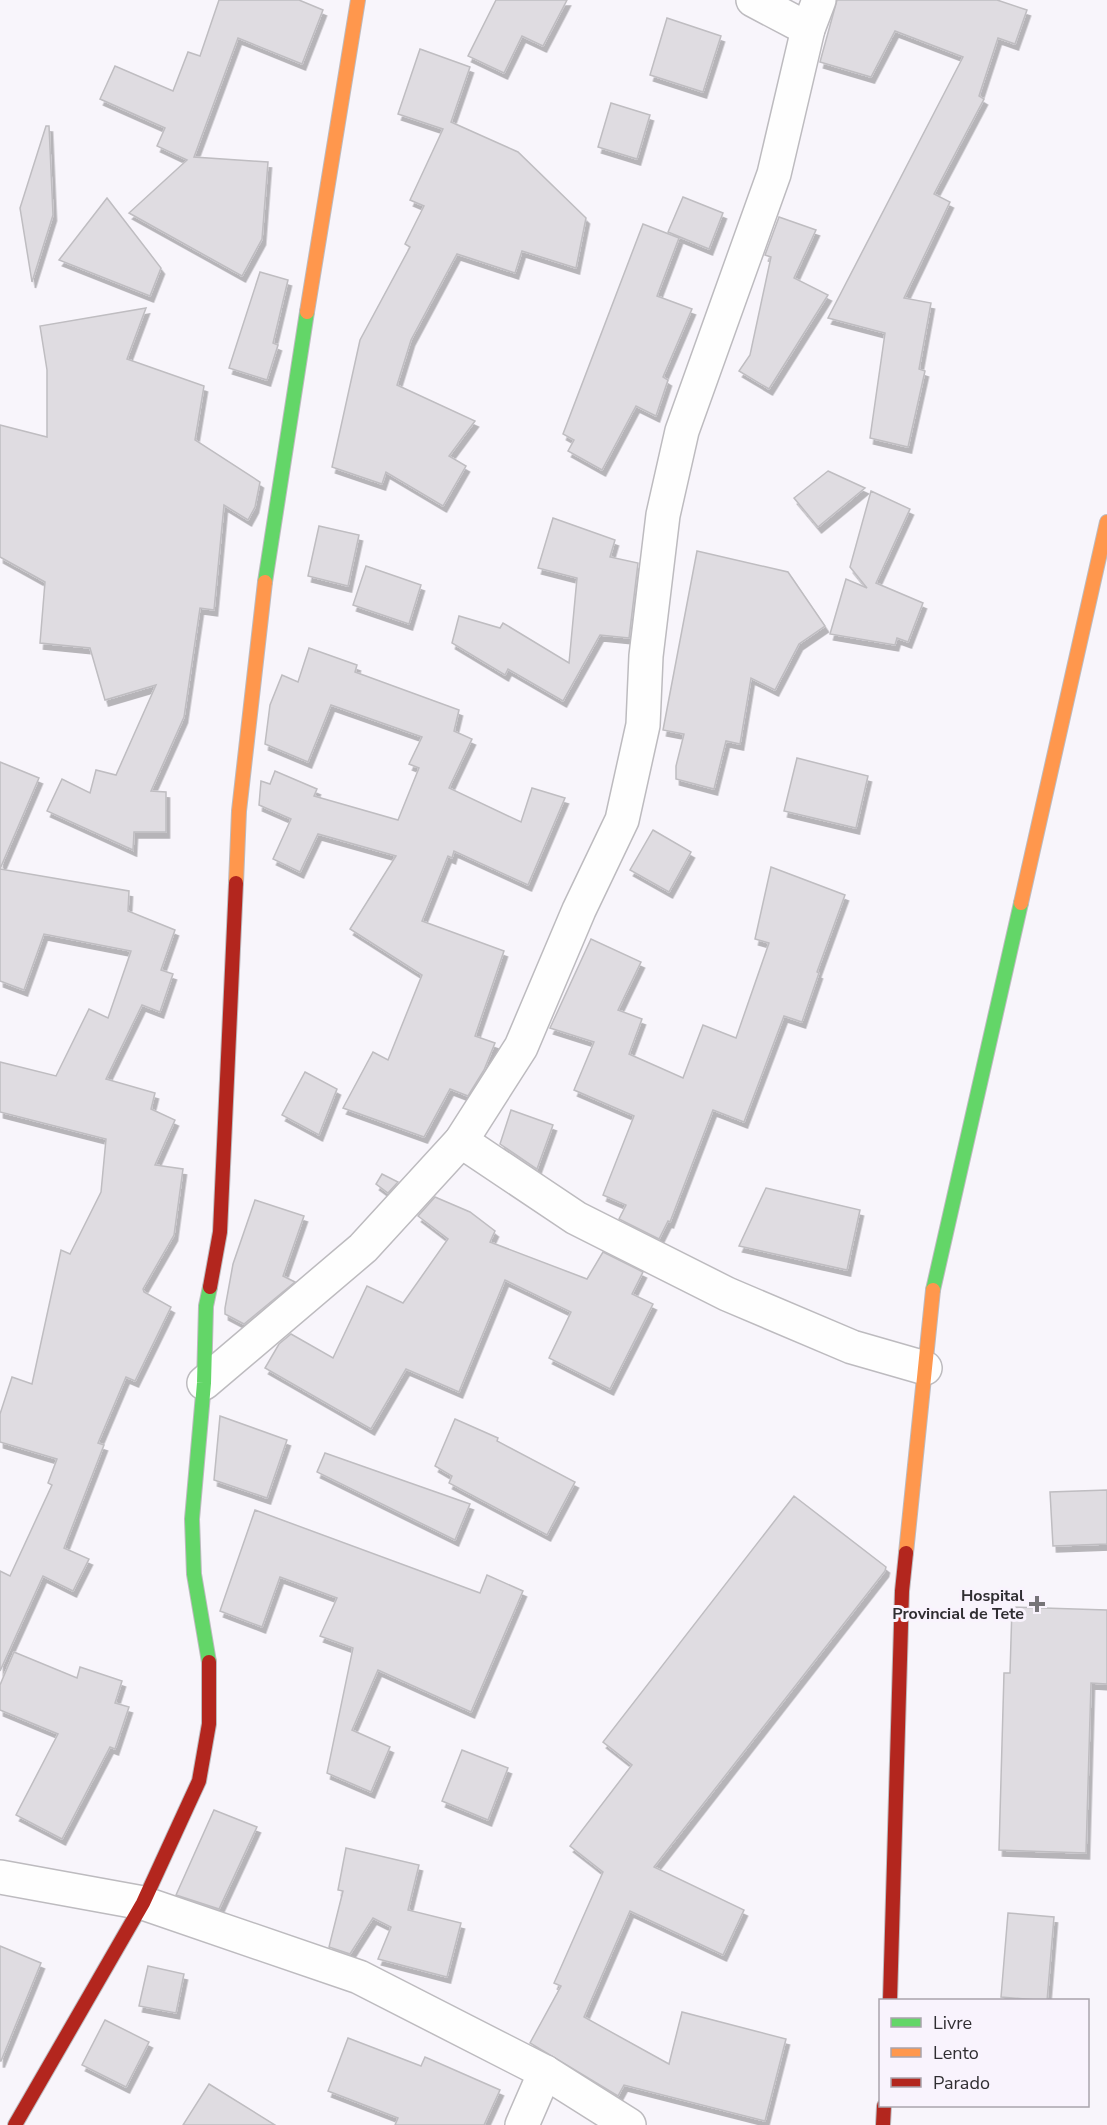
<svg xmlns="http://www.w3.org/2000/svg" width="1107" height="2125" viewBox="0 0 1107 2125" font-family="'Nunito Sans',sans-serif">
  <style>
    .building { fill: #dfdce1; stroke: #bfbdc1; stroke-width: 1.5; filter: url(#shadow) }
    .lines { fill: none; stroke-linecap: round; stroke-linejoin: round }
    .street-casing { stroke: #bdbbbf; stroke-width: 36 }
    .fast-casing { stroke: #bdbbbf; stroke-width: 16 }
    .slow-casing { stroke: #bdbbbf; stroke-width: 16 }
    .jam-casing { stroke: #bdbbbf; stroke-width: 16 }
    .street { stroke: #fefefe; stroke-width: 33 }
    .fast { stroke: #63d668; stroke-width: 14 }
    .slow { stroke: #ff974d; stroke-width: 14 }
    .jam { stroke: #b3261e; stroke-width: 14 }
    .poi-dot { fill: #767478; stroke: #f9f3fd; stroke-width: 2 }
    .labels { text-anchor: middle; stroke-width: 6; stroke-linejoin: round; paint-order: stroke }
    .poi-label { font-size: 16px; font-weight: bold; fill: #302e32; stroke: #f9f3fd; text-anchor: end }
  </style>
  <defs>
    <filter id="shadow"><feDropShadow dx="3.5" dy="6" stdDeviation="0" flood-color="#0004"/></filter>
  </defs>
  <rect width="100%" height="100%" fill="#f8f5fb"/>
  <g class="building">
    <polygon points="219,0 299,0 323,10 302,64 238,38 194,157 268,162 262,239 242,276 129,213 187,160 157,146 165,128 100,99 115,66 173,91 188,52 200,56"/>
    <polygon points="496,0 567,0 543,46 522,36 504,73 468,56"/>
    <polygon points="837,0 997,0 1027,10 1015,44 998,38 979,96 984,99 934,194 950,202 904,298 931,303 919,369 925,371 908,447 870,438 885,333 828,318 963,57 895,31 871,77 820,62"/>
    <polygon points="667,18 721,36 703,92 650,75"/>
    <polygon points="420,49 470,67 451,122 518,152 586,218 576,268 522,251 515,273 457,254 411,340 397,385 475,421 449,456 466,466 443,506 386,472 382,484 332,467 360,340 410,247 405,244 424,206 410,200 443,129 398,114"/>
    <polygon points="611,103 650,115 637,159 598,147"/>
    <polygon points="46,126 49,126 53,215 32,282 20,208"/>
    <polygon points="683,197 723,213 709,249 668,232"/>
    <polygon points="107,198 161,268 150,296 59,260"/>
    <polygon points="779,217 816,230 794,278 828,295 769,389 739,371 750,355 771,257 765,255"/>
    <polygon points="643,224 679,238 657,296 692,309 663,377 668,380 656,416 636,406 602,470 568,451 574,440 563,434"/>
    <polygon points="260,272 288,280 273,343 278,345 267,380 229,368"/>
    <polygon points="146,308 127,359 204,386 195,440 260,482 255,507 248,520 224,505 214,610 200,608 184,717 151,791 166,792 166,832 134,832 133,850 47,811 62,779 90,793 96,770 116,775 156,685 105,700 90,648 40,643 45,582 0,557 0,425 47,437 47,370 40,326"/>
    <polygon points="828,471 865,488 818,527 794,498"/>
    <polygon points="871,491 910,509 876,583 923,603 908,642 897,638 895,645 830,634 846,579 867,588 850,567"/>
    <polygon points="553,518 615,540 610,557 638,563 629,638 600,635 563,701 508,669 505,675 452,643 459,616 500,628 503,623 569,663 577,578 538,568"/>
    <polygon points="319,526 359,535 348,586 308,576"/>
    <polygon points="697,551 788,572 825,626 799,644 775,690 751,678 740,744 726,741 714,789 676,779 676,766 684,734 663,730"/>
    <polygon points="366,566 421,585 409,624 353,605"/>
    <polygon points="309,648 357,665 355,672 459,710 454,731 472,739 449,788 521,822 532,788 565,798 528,885 454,851 452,858 448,856 422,921 504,951 475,1036 495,1043 484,1070 468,1096 450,1089 424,1137 343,1108 373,1052 388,1060 422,975 350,929 396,856 318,834 300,872 273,859 291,819 259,805 261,781 270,784 275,771 317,789 314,796 398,820 419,768 409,764 422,737 331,705 308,762 265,744 270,705 282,675 298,682"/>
    <polygon points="797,758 868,776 856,828 784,811"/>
    <polygon points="0,762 39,778 0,869 129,891 128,911 175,930 161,970 173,974 160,1012 142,1005 106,1079 155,1093 151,1109 175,1120 155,1165 183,1169 174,1235 143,1289 144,1292 171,1307 135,1381 126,1377 98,1443 104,1445 64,1548 89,1559 73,1591 43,1576 0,1671 0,1571 10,1576 52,1485 48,1483 57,1459 0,1442 0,1414 12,1377 32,1384 61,1250 70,1254 101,1192 106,1139 0,1112 0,1062 56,1076 89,1009 108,1018 131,951 44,934 24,990 0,981"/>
    <polygon points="653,830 691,852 669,892 630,870"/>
    <polygon points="771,867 845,895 817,972 819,973 802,1022 784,1016 744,1122 713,1110 670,1222 668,1221 659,1239 619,1219 626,1205 603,1195 634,1116 574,1090 594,1042 550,1028 591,939 641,962 618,1010 642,1019 629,1054 683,1078 703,1025 736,1038 769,943 755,939"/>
    <polygon points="305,1072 337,1089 319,1135 282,1115"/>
    <polygon points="511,1110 553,1125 537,1169 500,1144"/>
    <polygon points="382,1174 398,1182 388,1193 376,1184"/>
    <polygon points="766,1188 860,1210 847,1270 739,1246"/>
    <polygon points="435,1197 470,1212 495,1231 490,1242 587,1279 603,1252 643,1272 632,1294 653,1304 610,1389 549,1358 571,1312 505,1280 459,1392 406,1369 371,1429 265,1368 279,1344 291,1334 333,1358 367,1286 403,1303 448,1239 418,1216"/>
    <polygon points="255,1200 304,1216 283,1276 295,1282 244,1324 225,1314 225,1308 233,1264"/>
    <polygon points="220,1416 287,1440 267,1498 214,1480"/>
    <polygon points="455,1419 498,1438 497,1441 575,1482 547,1535 449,1483 452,1476 435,1466"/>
    <polygon points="325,1453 470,1504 455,1540 317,1472"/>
    <polygon points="1107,1490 1107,1544 1053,1546 1050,1492"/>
    <polygon points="794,1496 886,1567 885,1571 654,1867 744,1910 723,1955 630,1911 584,2017 669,2064 682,2012 786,2039 765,2121 624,2085 618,2096 530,2043 561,1986 554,1983 603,1872 570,1846 632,1765 603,1742"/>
    <polygon points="255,1510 480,1593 487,1575 523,1591 471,1712 378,1670 352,1730 390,1747 371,1792 327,1773 353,1648 320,1636 337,1598 280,1577 262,1627 220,1611"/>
    <polygon points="1012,1607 1107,1610 1107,1684 1091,1683 1086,1853 999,1850 1004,1673 1010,1673"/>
    <polygon points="14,1652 77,1678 80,1667 122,1681 115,1703 129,1707 115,1749 110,1747 62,1839 16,1815 58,1734 0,1710 0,1685"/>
    <polygon points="462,1750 508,1768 488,1820 442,1801"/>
    <polygon points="214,1810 257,1827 219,1909 176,1895"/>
    <polygon points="346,1848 419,1865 408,1910 461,1923 447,1977 378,1959 391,1927 373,1918 350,1954 329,1947 343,1891 338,1890"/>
    <polygon points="1008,1913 1054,1917 1047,2001 1001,1997"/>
    <polygon points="0,1946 41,1963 1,2061 0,2061"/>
    <polygon points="148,1966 184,1974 176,2013 139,2006"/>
    <polygon points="105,2020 149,2042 126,2087 82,2065"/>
    <polygon points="348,2038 421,2066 425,2057 500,2090 484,2125 395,2125 398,2118 328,2091"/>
    <polygon points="209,2084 275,2125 183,2125"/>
  </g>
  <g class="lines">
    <g class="street-casing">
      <g id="street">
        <polyline points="753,0 808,29"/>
        <polyline points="461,1141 576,1218 727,1294 852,1347 925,1368"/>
        <polyline points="204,1383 363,1248 461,1141 521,1047 579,910 622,820 643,725 646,656 663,515 682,431 774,174 808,29 819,0"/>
        <polyline points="0,1877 143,1903 359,1977 545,2072 629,2125"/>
        <polyline points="522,2125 545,2072"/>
      </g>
    </g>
    <g class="fast-casing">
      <g id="fast">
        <polyline points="265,582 307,312"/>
        <polyline points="933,1290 1021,903"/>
        <polyline points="209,1662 194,1574 192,1519 204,1383 206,1306 210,1287"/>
      </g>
    </g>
    <g class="slow-casing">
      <g id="slow">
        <polyline points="307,312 358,0"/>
        <polyline points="236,883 239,811 265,582"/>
        <polyline points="1021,903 1107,522"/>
        <polyline points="906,1553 933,1290"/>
      </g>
    </g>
    <g class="jam-casing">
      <g id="jam">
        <polyline points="210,1287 220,1232 236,883"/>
        <polyline points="890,2000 902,1591 906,1553"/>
        <polyline points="15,2125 143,1903 199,1781 209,1724 209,1662"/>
        <polyline points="883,2125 884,2106"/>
      </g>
    </g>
    <use href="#street" class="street"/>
    <use href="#fast" class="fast"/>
    <use href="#slow" class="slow"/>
    <use href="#jam" class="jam"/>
  </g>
  <path class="poi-dot" d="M1034 1595h6v6h6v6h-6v6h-6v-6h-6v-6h6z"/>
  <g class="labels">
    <g class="poi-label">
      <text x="1024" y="1601">Hospital<tspan x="1024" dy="18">Provincial de Tete</tspan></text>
    </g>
  </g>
  <rect x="879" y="1999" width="210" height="108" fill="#f9f3fd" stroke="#a9a4ac" stroke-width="1.5"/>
  <rect x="891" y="2018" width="30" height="9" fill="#63d668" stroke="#a9a4ac" stroke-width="1.5"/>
  <text x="933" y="2029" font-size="18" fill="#302e32">Livre</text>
  <rect x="891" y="2048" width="30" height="9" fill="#ff974d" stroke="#a9a4ac" stroke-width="1.5"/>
  <text x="933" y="2059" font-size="18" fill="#302e32">Lento</text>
  <rect x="891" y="2078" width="30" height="9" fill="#b3261e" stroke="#a9a4ac" stroke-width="1.5"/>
  <text x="933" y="2089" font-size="18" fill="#302e32">Parado</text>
</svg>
